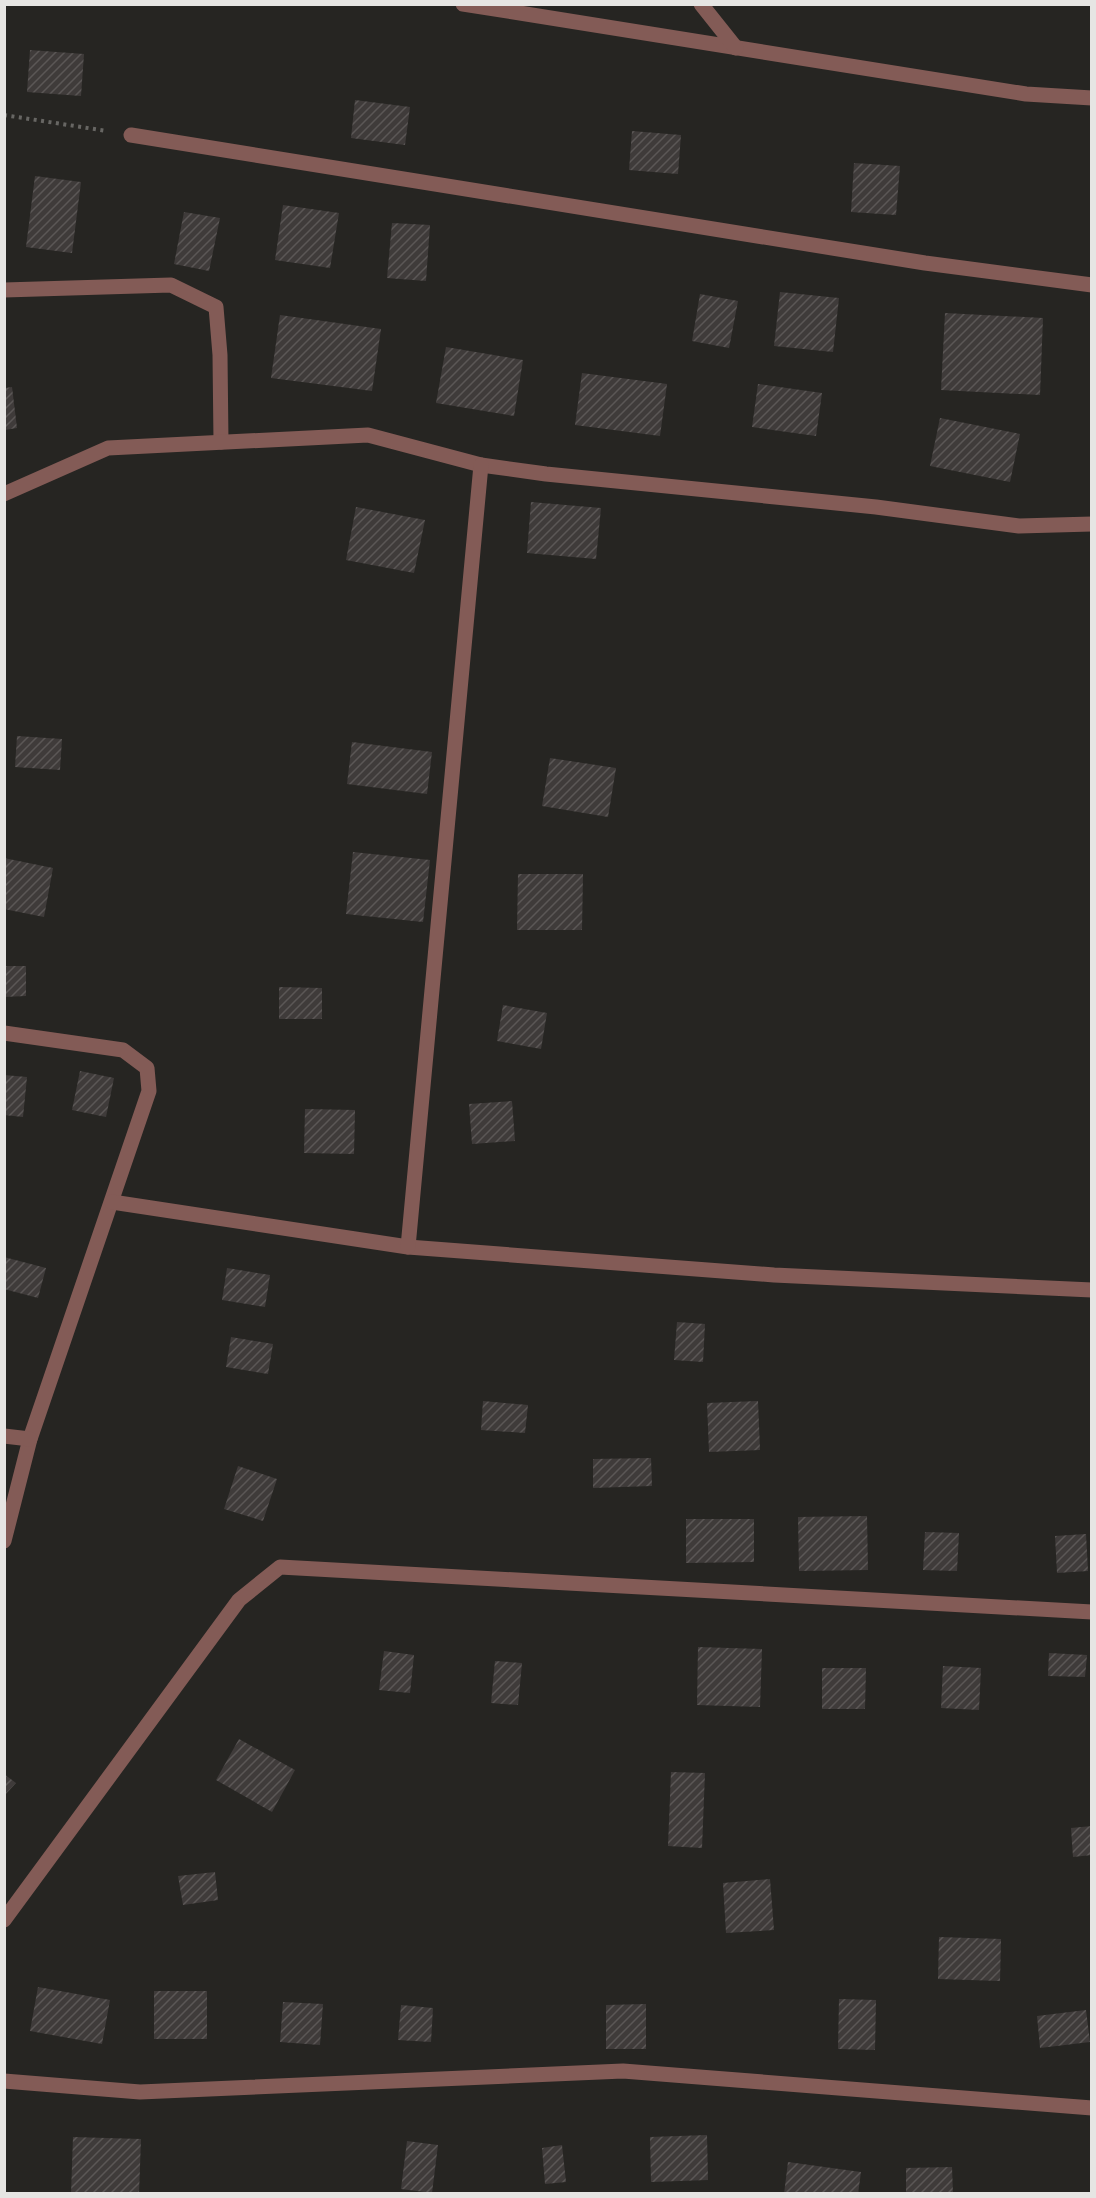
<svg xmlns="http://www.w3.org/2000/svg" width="1096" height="2198" viewBox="0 0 1096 2198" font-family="'Fira Sans Condensed',sans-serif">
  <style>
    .building { fill: url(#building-hatch) }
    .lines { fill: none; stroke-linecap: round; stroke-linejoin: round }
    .path { stroke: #676663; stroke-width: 4; stroke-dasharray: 3 4.5; stroke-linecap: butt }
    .minor { stroke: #835b56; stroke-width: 15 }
  </style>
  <defs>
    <pattern id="building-hatch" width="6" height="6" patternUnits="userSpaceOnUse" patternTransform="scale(1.5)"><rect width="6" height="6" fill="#3f3b3a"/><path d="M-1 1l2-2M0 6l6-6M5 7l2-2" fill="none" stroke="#5b5756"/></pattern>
  </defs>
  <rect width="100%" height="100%" fill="#262522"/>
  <g class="building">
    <polygon points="30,50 84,54 81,96 27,92"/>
    <polygon points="355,100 410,107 405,145 351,138"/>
    <polygon points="632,131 681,135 678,174 629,170"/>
    <polygon points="854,163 900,166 896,215 851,212"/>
    <polygon points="35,176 81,182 72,253 26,247"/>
    <polygon points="283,205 339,213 330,268 275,260"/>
    <polygon points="184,212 220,218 209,271 174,264"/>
    <polygon points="392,223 430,225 426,281 387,278"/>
    <polygon points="780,292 839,298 833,352 774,346"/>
    <polygon points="700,294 738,301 729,348 692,341"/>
    <polygon points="945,313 1043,318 1040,395 941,390"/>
    <polygon points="280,315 381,329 372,391 271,378"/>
    <polygon points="446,347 523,360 514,416 436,403"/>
    <polygon points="582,373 667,384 660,436 575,425"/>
    <polygon points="758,384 822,393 816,436 752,427"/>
    <polygon points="12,387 17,428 5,430 5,388"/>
    <polygon points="940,418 1020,434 1010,482 930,466"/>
    <polygon points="531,502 601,508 596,559 527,553"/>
    <polygon points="356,507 425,520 414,573 346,560"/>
    <polygon points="17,736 62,739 60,770 15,767"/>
    <polygon points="352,742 432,752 427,794 347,784"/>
    <polygon points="550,758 616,768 608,817 542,806"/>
    <polygon points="353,852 430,860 423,922 346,914"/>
    <polygon points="4,858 53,868 44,917 4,909"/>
    <polygon points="518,874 583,874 582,930 517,930"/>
    <polygon points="4,966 26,966 26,996 4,997"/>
    <polygon points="279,987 322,988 322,1019 279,1019"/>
    <polygon points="503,1005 547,1013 541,1049 497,1041"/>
    <polygon points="80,1071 114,1078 106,1117 72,1110"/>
    <polygon points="4,1075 27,1077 23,1117 4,1115"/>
    <polygon points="512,1101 515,1141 472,1144 469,1104"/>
    <polygon points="305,1109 355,1110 354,1154 304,1153"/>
    <polygon points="4,1257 46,1268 38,1298 4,1289"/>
    <polygon points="227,1268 270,1275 265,1307 222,1300"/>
    <polygon points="677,1322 705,1324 703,1362 674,1360"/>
    <polygon points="231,1337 273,1344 268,1374 226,1367"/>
    <polygon points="483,1401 528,1405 525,1433 481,1430"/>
    <polygon points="758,1401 760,1450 709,1452 707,1403"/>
    <polygon points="651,1458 652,1486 593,1488 593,1459"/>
    <polygon points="238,1466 277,1479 263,1521 224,1509"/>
    <polygon points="867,1516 868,1570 799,1571 798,1517"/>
    <polygon points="686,1519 754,1519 754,1562 686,1563"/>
    <polygon points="925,1532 959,1533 957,1571 923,1570"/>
    <polygon points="1086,1534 1088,1571 1057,1573 1055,1536"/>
    <polygon points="698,1647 762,1649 760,1707 697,1705"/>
    <polygon points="384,1651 414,1655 410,1693 379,1690"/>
    <polygon points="1049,1653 1087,1655 1085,1677 1048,1676"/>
    <polygon points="495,1661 522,1663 518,1705 491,1703"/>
    <polygon points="943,1666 981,1668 979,1710 941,1708"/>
    <polygon points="822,1668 866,1668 865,1709 822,1709"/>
    <polygon points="239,1739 295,1770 272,1812 216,1780"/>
    <polygon points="671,1772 705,1773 702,1848 668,1846"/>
    <polygon points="4,1774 16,1783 4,1796"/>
    <polygon points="1092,1826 1092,1855 1073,1857 1071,1828"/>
    <polygon points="215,1872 218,1900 183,1905 178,1876"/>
    <polygon points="770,1879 774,1930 726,1933 723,1883"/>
    <polygon points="939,1937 1001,1939 1000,1981 938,1979"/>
    <polygon points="38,1987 110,2000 102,2044 30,2031"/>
    <rect x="154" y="1991" width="53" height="48"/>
    <polygon points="839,1999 876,2000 875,2050 838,2049"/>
    <polygon points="283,2002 323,2004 320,2045 280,2042"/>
    <polygon points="646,2004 646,2049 606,2049 606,2005"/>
    <polygon points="401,2005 433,2008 431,2042 398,2040"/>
    <polygon points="1086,2010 1090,2042 1040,2048 1037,2016"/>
    <polygon points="707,2135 708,2180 651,2182 650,2137"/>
    <polygon points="73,2137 141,2139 139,2194 71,2194"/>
    <polygon points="407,2141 438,2145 432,2193 401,2189"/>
    <polygon points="562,2145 566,2182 545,2184 542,2148"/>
    <polygon points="788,2162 861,2172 858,2194 784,2194"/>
    <polygon points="952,2167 953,2194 906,2194 906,2168"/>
  </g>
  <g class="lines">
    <polyline class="path" points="4,115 107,131"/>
    <g class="minor">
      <polyline points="463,4 1026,94 1092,98"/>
      <polyline points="701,4 736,48"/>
      <polyline points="131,135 925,263 1092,285"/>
      <polyline points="4,290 171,285 216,307 220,355 221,442"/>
      <polyline points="4,494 108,448 368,435 481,465 546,474 876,507 1019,526 1092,524"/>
      <polyline points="4,1033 123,1050 147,1068 149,1091 30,1439 4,1541"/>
      <polyline points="112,1202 408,1247 774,1275 1092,1290"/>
      <polyline points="408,1247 481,465"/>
      <polyline points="4,1436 30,1439"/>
      <polyline points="4,1920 239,1600 280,1567 1092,1612"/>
      <polyline points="4,2081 140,2092 623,2071 1092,2108"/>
    </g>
  </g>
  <rect width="1096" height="2198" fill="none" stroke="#e6e5e3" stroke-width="12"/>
</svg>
